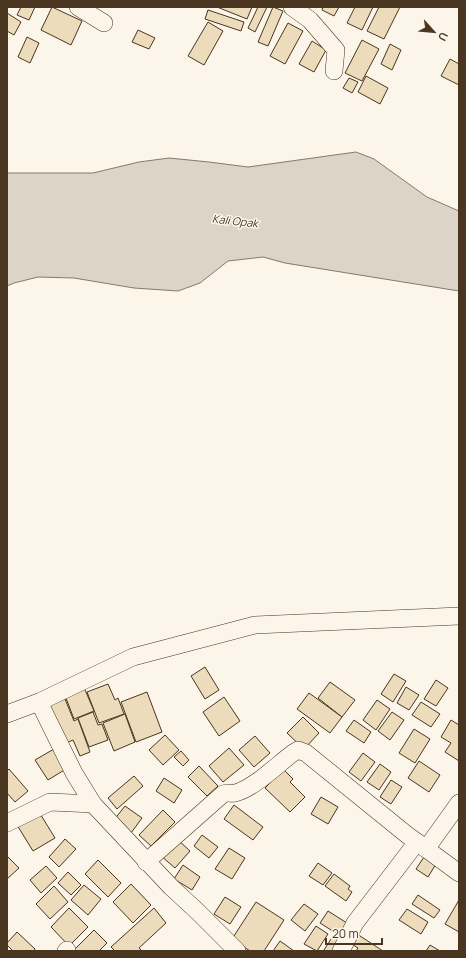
<svg xmlns="http://www.w3.org/2000/svg" width="466" height="958" viewBox="0 0 466 958" font-family="Manrope,sans-serif">
  <style>
    .water { fill: #dcd4c6; stroke: #887966 }
    .building { fill: #ecdcbc; stroke: #4a3520 }
    .lines { fill: none; stroke-linecap: round; stroke-linejoin: round }
    .street-casing { stroke: #4a3520; stroke-width: 18 }
    .street { stroke: #fbf6e9; stroke-width: 17 }
    .labels { text-anchor: middle; stroke-width: 3; stroke-linejoin: round; paint-order: stroke }
    .water-label { font-size: 11px; font-style: italic; fill: #4a3520; stroke: #fbf6e9 }
  </style>
  <rect width="100%" height="100%" fill="#fbf6e9"/>
  <polygon class="water" points="356,152 374,159 427,197 459,211 459,291 285,263 263,257 228,261 200,283 178,291 134,288 74,278 38,277 14,283 7,286 7,173 93,173 139,162 169,158 209,162 248,167"/>
  <g class="building">
    <polygon points="21,7 35,7 29,20 17,15"/>
    <polygon points="52,7 82,21 71,45 41,30"/>
    <polygon points="217,7 252,7 247,19"/>
    <polygon points="258,7 267,7 255,32 248,28"/>
    <polygon points="273,7 283,11 268,46 258,42"/>
    <polygon points="323,7 339,7 334,16 322,10"/>
    <polygon points="355,7 373,7 362,30 347,23"/>
    <polygon points="379,7 400,7 384,39 367,31"/>
    <polygon points="208,10 244,22 241,31 205,19"/>
    <polygon points="7,13 21,22 14,35 7,31"/>
    <polygon points="208,22 223,31 204,65 188,56"/>
    <polygon points="288,23 303,31 285,64 270,56"/>
    <polygon points="138,30 155,38 149,49 132,42"/>
    <polygon points="27,37 39,43 30,63 18,57"/>
    <polygon points="362,40 379,49 362,81 345,73"/>
    <polygon points="312,41 326,50 314,72 299,64"/>
    <polygon points="390,44 401,50 392,70 381,64"/>
    <polygon points="450,59 459,64 459,85 441,76"/>
    <polygon points="366,76 388,88 380,104 358,92"/>
    <polygon points="349,78 358,82 352,93 343,88"/>
    <polygon points="205,667 219,690 205,699 191,676"/>
    <polygon points="394,674 406,681 393,702 381,694"/>
    <polygon points="436,680 448,688 436,706 424,699"/>
    <polygon points="330,682 355,700 342,717 318,698"/>
    <polygon points="108,684 115,700 118,698 124,714 99,723 87,692"/>
    <polygon points="83,685 94,711 74,719 64,693"/>
    <polygon points="406,687 419,695 409,710 397,703"/>
    <polygon points="147,692 162,732 136,742 121,702"/>
    <polygon points="309,693 342,717 330,733 297,709"/>
    <polygon points="224,697 240,721 219,736 203,712"/>
    <polygon points="65,699 74,721 78,719 90,752 80,756 73,740 62,745 47,706"/>
    <polygon points="377,700 390,709 376,730 363,720"/>
    <polygon points="421,702 440,714 431,727 412,715"/>
    <polygon points="93,712 98,725 102,724 108,740 89,747 78,718"/>
    <polygon points="392,712 404,720 390,740 378,731"/>
    <polygon points="125,714 135,742 114,751 103,723"/>
    <polygon points="303,717 319,733 304,749 287,733"/>
    <polygon points="354,720 371,732 364,743 346,731"/>
    <polygon points="451,720 459,725 459,761 445,752 451,743 441,737"/>
    <polygon points="414,729 430,739 415,763 399,753"/>
    <polygon points="165,735 179,750 163,765 149,750"/>
    <polygon points="255,736 270,753 254,767 239,750"/>
    <polygon points="229,748 244,765 223,782 209,766"/>
    <polygon points="54,749 66,769 48,780 35,760"/>
    <polygon points="181,751 189,760 183,766 174,757"/>
    <polygon points="363,753 375,762 361,781 349,772"/>
    <polygon points="419,761 440,775 429,792 408,778"/>
    <polygon points="380,764 391,772 379,790 367,782"/>
    <polygon points="199,766 218,786 207,796 188,777"/>
    <polygon points="9,769 28,791 15,802 7,793 7,771"/>
    <polygon points="283,769 293,779 290,782 305,797 290,812 265,788"/>
    <polygon points="134,776 143,786 117,809 108,798"/>
    <polygon points="164,778 182,790 174,803 156,791"/>
    <polygon points="391,780 402,787 391,804 380,797"/>
    <polygon points="321,797 338,807 328,824 311,814"/>
    <polygon points="234,805 263,827 253,840 224,819"/>
    <polygon points="125,806 142,818 131,833 114,820"/>
    <polygon points="163,810 175,822 151,846 139,835"/>
    <polygon points="39,812 55,838 33,851 17,825"/>
    <polygon points="202,835 218,847 209,858 194,846"/>
    <polygon points="176,838 190,851 175,868 161,856"/>
    <polygon points="65,839 76,849 59,867 49,857"/>
    <polygon points="229,848 245,858 232,879 215,869"/>
    <polygon points="7,856 19,868 7,879"/>
    <polygon points="424,857 436,864 428,877 416,869"/>
    <polygon points="98,860 121,883 108,897 85,874"/>
    <polygon points="318,863 332,873 323,885 309,876"/>
    <polygon points="183,865 200,877 192,890 174,879"/>
    <polygon points="46,866 57,878 41,893 30,880"/>
    <polygon points="68,872 81,885 71,895 58,883"/>
    <polygon points="334,874 350,886 348,889 352,892 346,901 325,886"/>
    <polygon points="131,884 151,905 133,923 113,902"/>
    <polygon points="84,885 101,899 88,915 71,900"/>
    <polygon points="54,886 68,902 50,919 36,904"/>
    <polygon points="418,895 440,910 434,918 412,904"/>
    <polygon points="225,897 241,907 230,924 214,914"/>
    <polygon points="459,900 459,932 445,924"/>
    <polygon points="256,902 284,920 264,951 250,951 232,939"/>
    <polygon points="304,904 318,914 305,931 291,920"/>
    <polygon points="69,908 88,927 69,946 51,927"/>
    <polygon points="154,908 166,923 139,948 142,951 115,951 111,947"/>
    <polygon points="407,909 428,922 421,934 399,920"/>
    <polygon points="328,911 350,925 342,937 320,923"/>
    <polygon points="316,926 328,934 317,951 304,944"/>
    <polygon points="94,930 107,943 99,951 73,951"/>
    <polygon points="17,932 35,949 34,951 13,951 7,945 7,943"/>
    <polygon points="357,934 383,951 356,951 358,948 350,943"/>
    <polygon points="333,936 342,942 336,951 327,951 324,950"/>
    <polygon points="280,941 294,951 273,951"/>
    <polygon points="430,945 440,951 426,951"/>
  </g>
  <g class="lines">
    <g class="street-casing">
      <g id="street">
        <polyline points="78,7 104,23"/>
        <polyline points="292,7 310,20 336,50 334,71"/>
        <polyline points="39,702 74,773 93,804 171,887 197,911 237,951"/>
        <polyline points="7,714 39,702 133,657 255,625 459,616"/>
        <polyline points="7,823 50,802 93,804"/>
        <polyline points="426,849 459,803"/>
        <path d="M146,862L223,794C228,792 231,794 235,793C253,789 278,764 293,753L298,750L306,753L406,834L459,873"/>
        <polyline points="66,951 67,950"/>
        <polyline points="341,951 355,923 417,842"/>
      </g>
    </g>
    <use href="#street" class="street"/>
  </g>
  <g class="labels">
    <g class="water-label">
      <text transform="translate(235 221) rotate(6)" y="4">Kali Opak</text>
    </g>
  </g>
  <rect width="466" height="958" fill="none" stroke="#4a3520" stroke-width="16"/>
  <g transform="translate(434 32) rotate(117)" stroke="#fbf6e9" stroke-width="3" paint-order="stroke">
  <path d="M0-3L7 15L0 10L-7 15Z" fill="#4a3520"/>
  <text y="-6" font-size="11" font-weight="bold" text-anchor="middle" fill="#4a3520">U</text>
  </g>
  <path d="M326 938v6h56v-6" fill="none" stroke="#4a3520" stroke-width="2"/>
  <text x="332" y="938" font-size="12" fill="#4a3520" stroke="#fbf6e9" stroke-width="3" paint-order="stroke">20 m</text>
</svg>
